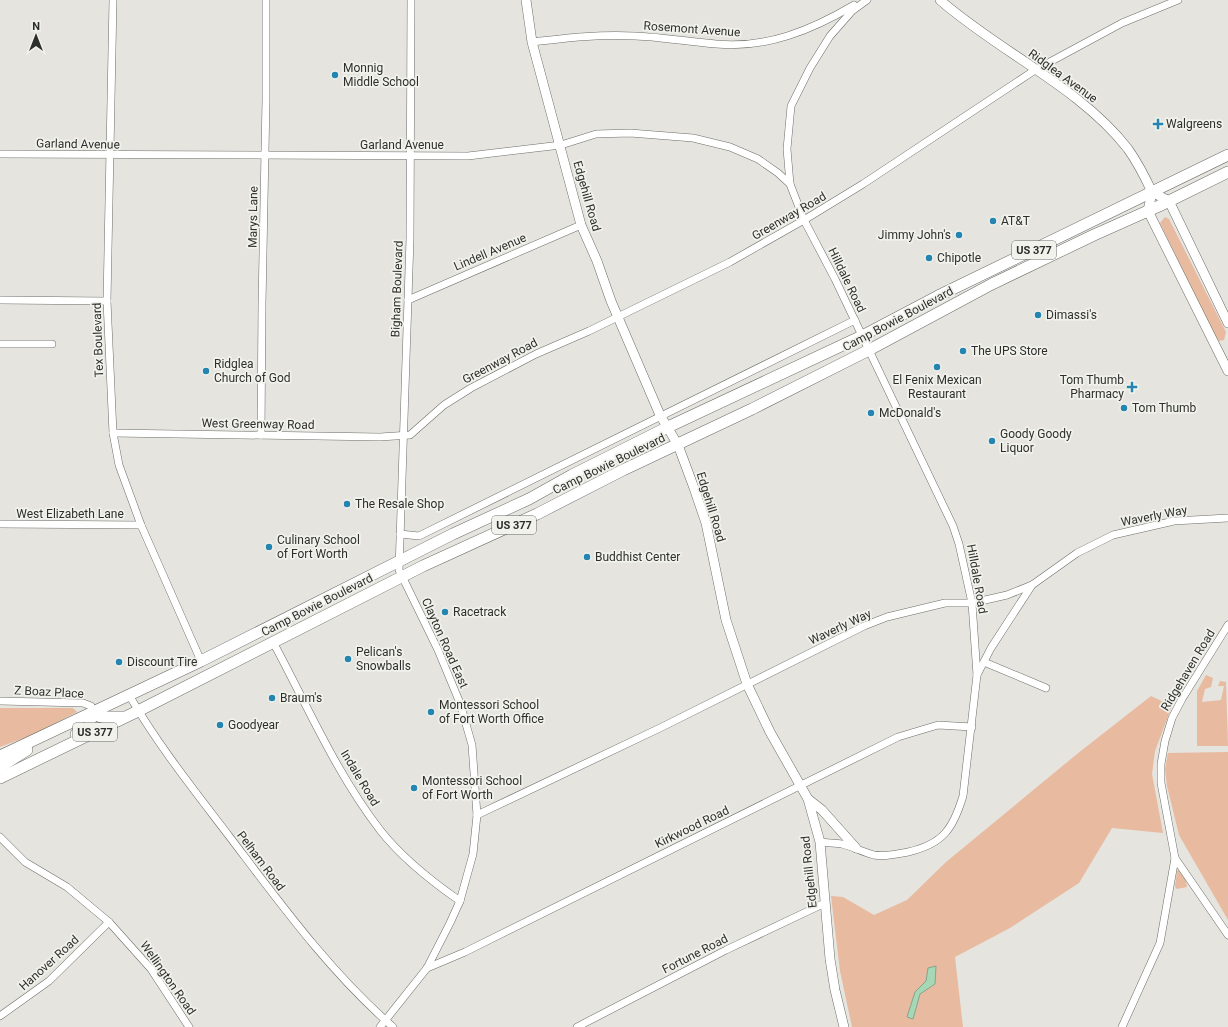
<svg xmlns="http://www.w3.org/2000/svg" width="1228" height="1027" viewBox="0 0 1228 1027" font-family="Roboto,sans-serif">
  <style>
    .green { fill: #e8baa0 }
    .water { fill: #a7d8b6; stroke: #83a58d }
    .lines { fill: none; stroke-linecap: round; stroke-linejoin: round }
    .minor-casing { stroke: #6d6d68; stroke-width: 8 }
    .tertiary-casing { stroke: #6d6d68; stroke-width: 10 }
    .primary-casing { stroke: #6d6d68; stroke-width: 12 }
    .minor { stroke: #fff; stroke-width: 7 }
    .tertiary { stroke: #fff; stroke-width: 9 }
    .primary { stroke: #fff; stroke-width: 11 }
    .poi-dot { fill: #2485b0; stroke: #f2f2ed; stroke-width: 1.5 }
    .labels { text-anchor: middle; stroke-width: 3.5; stroke-linejoin: round; paint-order: stroke }
    .shield { fill: #f2f2ed; stroke: #696966; stroke-width: 1 }
    .shield-label { font-size: 11px; font-weight: bold; fill: #2e2e2c }
    .street-label { font-size: 12px; fill: #2e2e2c; stroke: #f2f2ed }
    .poi-label { font-size: 12px; fill: #2e2e2c; stroke: #f2f2ed; text-anchor: start }
  </style>
  <rect width="100%" height="100%" fill="#e5e4df"/>
  <g class="green">
    <polygon points="1165,217 1169,219 1226,332 1224,340 1219,341 1216,338 1160,223"/>
    <polygon points="1206,675 1213,678 1211,687 1205,689 1202,702 1221,700 1224,686 1218,686 1220,681 1226,682 1228,746 1197,746 1197,691"/>
    <polygon points="1151,696 1172,706 1155,751 1152,774 1163,833 1112,828 1079,883 1010,928 955,957 963,1027 852,1027 840,971 831,896 843,897 874,915 907,900 946,862 1077,754"/>
    <polygon points="0,708 73,708 77,712 32,735 0,747"/>
    <polygon points="1228,752 1228,920 1179,835 1167,786 1165,769 1168,753"/>
    <polygon points="1179,869 1185,876 1187,887 1177,889 1175,887 1177,871"/>
  </g>
  <polygon class="water" points="936,966 935,984 920,994 913,1019 907,1017 915,992 926,981 928,968"/>
  <g class="lines">
    <g class="minor-casing">
      <g id="minor">
        <polyline points="113,0 107,301 113,433 119,465 141,525 201,661"/>
        <path d="M532,42C566,38 600,34 635,36C662,37 689,42 716,44C766,49 812,30 854,5"/>
        <polyline points="0,154 468,156 561,145 596,134 630,133 693,138 730,147 758,159 778,173 790,184"/>
        <polyline points="0,300 107,301"/>
        <polyline points="408,300 581,225"/>
        <polyline points="0,344 52,344"/>
        <polyline points="113,433 380,437 410,435 444,405 471,388 536,354 589,331 730,262 804,220 863,184 1035,70 1122,23 1178,0"/>
        <polyline points="261,435 262,304 266,100 266,0"/>
        <polyline points="0,524 141,525"/>
        <polyline points="400,534 419,536 855,320"/>
        <path d="M273,642C307,705 336,773 380,830C402,858 431,881 460,901"/>
        <polyline points="984,662 1046,688"/>
        <polyline points="977,675 991,648 1032,585"/>
        <path d="M129,695C158,745 194,790 229,836C280,903 329,971 393,1027"/>
        <polyline points="0,701 83,703 91,706 92,713"/>
        <polyline points="477,815 662,727 864,626 887,617 945,603 972,603 1007,595 1032,585 1077,553 1113,535 1174,521 1228,518"/>
        <polyline points="0,837 25,862 67,887 109,922 151,969 189,1027"/>
        <path d="M820,842C827,843 835,843 842,844C853,847 863,852 874,855C885,857 898,854 908,852C943,844 953,829 963,796L977,675L972,603L959,544L953,526L835,279L804,220L790,184L787,149L791,106L810,68L830,36L852,11L867,0"/>
        <polyline points="1175,858 1228,935"/>
        <polyline points="427,968 465,952 898,737 938,725 972,727"/>
        <polyline points="0,1016 49,981 109,922"/>
        <polyline points="380,1027 427,968 450,923 460,901 473,854 477,815 472,745 460,703 438,650 399,570 410,239 411,0"/>
        <polyline points="577,1027 726,950 825,903"/>
        <polyline points="1122,1027 1160,943 1175,858 1161,783 1161,764 1165,741 1172,718 1182,699 1228,625"/>
      </g>
    </g>
    <g class="tertiary-casing">
      <g id="tertiary">
        <polyline points="526,0 532,42 581,225 597,261 611,301 660,415 678,445 694,488 706,523 726,620 747,684 770,732 808,799 820,842 830,959 835,990 844,1027"/>
        <path d="M940,0C998,51 1081,88 1128,149C1138,163 1145,177 1152,192"/>
        <polyline points="1152,192 1148,211 1228,371"/>
        <polyline points="1152,192 1169,201 1228,323"/>
        <polyline points="808,799 822,810 856,848"/>
      </g>
    </g>
    <g class="primary-casing">
      <g id="primary">
        <polyline points="76,734 89,727 92,713 101,717 123,717"/>
        <polyline points="0,756 201,661 453,534 529,499 572,475 668,427 862,336 938,296 1228,155"/>
        <polyline points="0,767 27,750"/>
        <polyline points="0,778 138,711 423,566 537,514 623,470 752,409 869,350 992,284 1094,235 1159,206 1228,172"/>
      </g>
    </g>
    <use href="#minor" class="minor"/>
    <use href="#tertiary" class="tertiary"/>
    <use href="#primary" class="primary"/>
  </g>
  <g class="poi-dot">
    <circle cx="335" cy="75" r="4"/>
    <path d="M1156 118h4v4h4v4h-4v4h-4v-4h-4v-4h4z"/>
    <circle cx="993" cy="221" r="4"/>
    <circle cx="959" cy="235" r="4"/>
    <circle cx="929" cy="258" r="4"/>
    <circle cx="1038" cy="315" r="4"/>
    <circle cx="963" cy="351" r="4"/>
    <circle cx="937" cy="367" r="4"/>
    <circle cx="206" cy="371" r="4"/>
    <path d="M1130 381h4v4h4v4h-4v4h-4v-4h-4v-4h4z"/>
    <circle cx="1124" cy="408" r="4"/>
    <circle cx="871" cy="413" r="4"/>
    <circle cx="992" cy="441" r="4"/>
    <circle cx="347" cy="504" r="4"/>
    <circle cx="269" cy="547" r="4"/>
    <circle cx="587" cy="557" r="4"/>
    <circle cx="445" cy="612" r="4"/>
    <circle cx="348" cy="659" r="4"/>
    <circle cx="119" cy="662" r="4"/>
    <circle cx="272" cy="698" r="4"/>
    <circle cx="431" cy="712" r="4"/>
    <circle cx="220" cy="725" r="4"/>
    <circle cx="414" cy="788" r="4"/>
  </g>
  <g class="labels">
    <g class="shield">
      <rect x="1012" y="241" width="44" height="18" rx="3"/>
      <rect x="492" y="516" width="44" height="18" rx="3"/>
      <rect x="73" y="723" width="44" height="18" rx="3"/>
    </g>
    <g class="shield-label">
      <text x="1034" y="254">US 377</text>
      <text x="514" y="529">US 377</text>
      <text x="95" y="736">US 377</text>
    </g>
    <g class="street-label">
      <text transform="translate(692 29) rotate(4)" y="4">Rosemont Avenue</text>
      <text transform="translate(1063 76) rotate(36)" y="4">Ridglea Avenue</text>
      <text transform="translate(78 144) rotate(1)" y="4">Garland Avenue</text>
      <text x="402" y="149">Garland Avenue</text>
      <text transform="translate(587 196) rotate(74)" y="4">Edgehill Road</text>
      <text transform="translate(789 216) rotate(-30)" y="4">Greenway Road</text>
      <text transform="translate(253 217) rotate(-89)" y="4">Marys Lane</text>
      <text transform="translate(490 252) rotate(-23)" y="4">Lindell Avenue</text>
      <text transform="translate(847 280) rotate(64)" y="4">Hilldale Road</text>
      <text transform="translate(397 289) rotate(-88)" y="4">Bigham Boulevard</text>
      <text transform="translate(898 319) rotate(-28)" y="4">Camp Bowie Boulevard</text>
      <text transform="translate(98 340) rotate(-92)" y="4">Tex Boulevard</text>
      <text transform="translate(500 361) rotate(-28)" y="4">Greenway Road</text>
      <text transform="translate(258 424) rotate(1)" y="4">West Greenway Road</text>
      <text transform="translate(609 464) rotate(-26)" y="4">Camp Bowie Boulevard</text>
      <text transform="translate(711 507) rotate(73)" y="4">Edgehill Road</text>
      <text x="70" y="518">West Elizabeth Lane</text>
      <text transform="translate(1154 516) rotate(-11)" y="4">Waverly Way</text>
      <text transform="translate(977 579) rotate(80)" y="4">Hilldale Road</text>
      <text transform="translate(317 605) rotate(-27)" y="4">Camp Bowie Boulevard</text>
      <text transform="translate(840 627) rotate(-25)" y="4">Waverly Way</text>
      <text transform="translate(445 643) rotate(66)" y="4">Clayton Road East</text>
      <text transform="translate(1188 670) rotate(-59)" y="4">Ridgehaven Road</text>
      <text transform="translate(49 692) rotate(3)" y="4">Z Boaz Place</text>
      <text transform="translate(360 778) rotate(59)" y="4">Indale Road</text>
      <text transform="translate(692 827) rotate(-26)" y="4">Kirkwood Road</text>
      <text transform="translate(261 861) rotate(53)" y="4">Pelham Road</text>
      <text transform="translate(809 872) rotate(-96)" y="4">Edgehill Road</text>
      <text transform="translate(695 954) rotate(-27)" y="4">Fortune Road</text>
      <text transform="translate(49 963) rotate(-42)" y="4">Hanover Road</text>
      <text transform="translate(168 978) rotate(55)" y="4">Wellington Road</text>
    </g>
    <g class="poi-label">
      <text x="343" y="72">Monnig<tspan x="343" dy="14">Middle School</tspan></text>
      <text x="1166" y="128">Walgreens</text>
      <text x="1001" y="225">AT&amp;T</text>
      <text x="951" y="239" text-anchor="end">Jimmy John's</text>
      <text x="937" y="262">Chipotle</text>
      <text x="1046" y="319">Dimassi's</text>
      <text x="971" y="355">The UPS Store</text>
      <text x="214" y="368">Ridglea<tspan x="214" dy="14">Church of God</tspan></text>
      <text x="937" y="384" text-anchor="middle">El Fenix Mexican<tspan x="937" dy="14">Restaurant</tspan></text>
      <text x="1124" y="384" text-anchor="end">Tom Thumb<tspan x="1124" dy="14">Pharmacy</tspan></text>
      <text x="1132" y="412">Tom Thumb</text>
      <text x="879" y="417">McDonald's</text>
      <text x="1000" y="438">Goody Goody<tspan x="1000" dy="14">Liquor</tspan></text>
      <text x="355" y="508">The Resale Shop</text>
      <text x="277" y="544">Culinary School<tspan x="277" dy="14">of Fort Worth</tspan></text>
      <text x="595" y="561">Buddhist Center</text>
      <text x="453" y="616">Racetrack</text>
      <text x="356" y="656">Pelican's<tspan x="356" dy="14">Snowballs</tspan></text>
      <text x="127" y="666">Discount Tire</text>
      <text x="280" y="702">Braum's</text>
      <text x="439" y="709">Montessori School<tspan x="439" dy="14">of Fort Worth Office</tspan></text>
      <text x="228" y="729">Goodyear</text>
      <text x="422" y="785">Montessori School<tspan x="422" dy="14">of Fort Worth</tspan></text>
    </g>
  </g>
  <g transform="translate(36 36)" stroke="#f2f2ed" stroke-width="3" paint-order="stroke">
  <path d="M0-3L7 15L0 10L-7 15Z" fill="#2e2e2c"/>
  <text y="-6" font-size="11" font-weight="bold" text-anchor="middle" fill="#2e2e2c">N</text>
  </g>
</svg>
